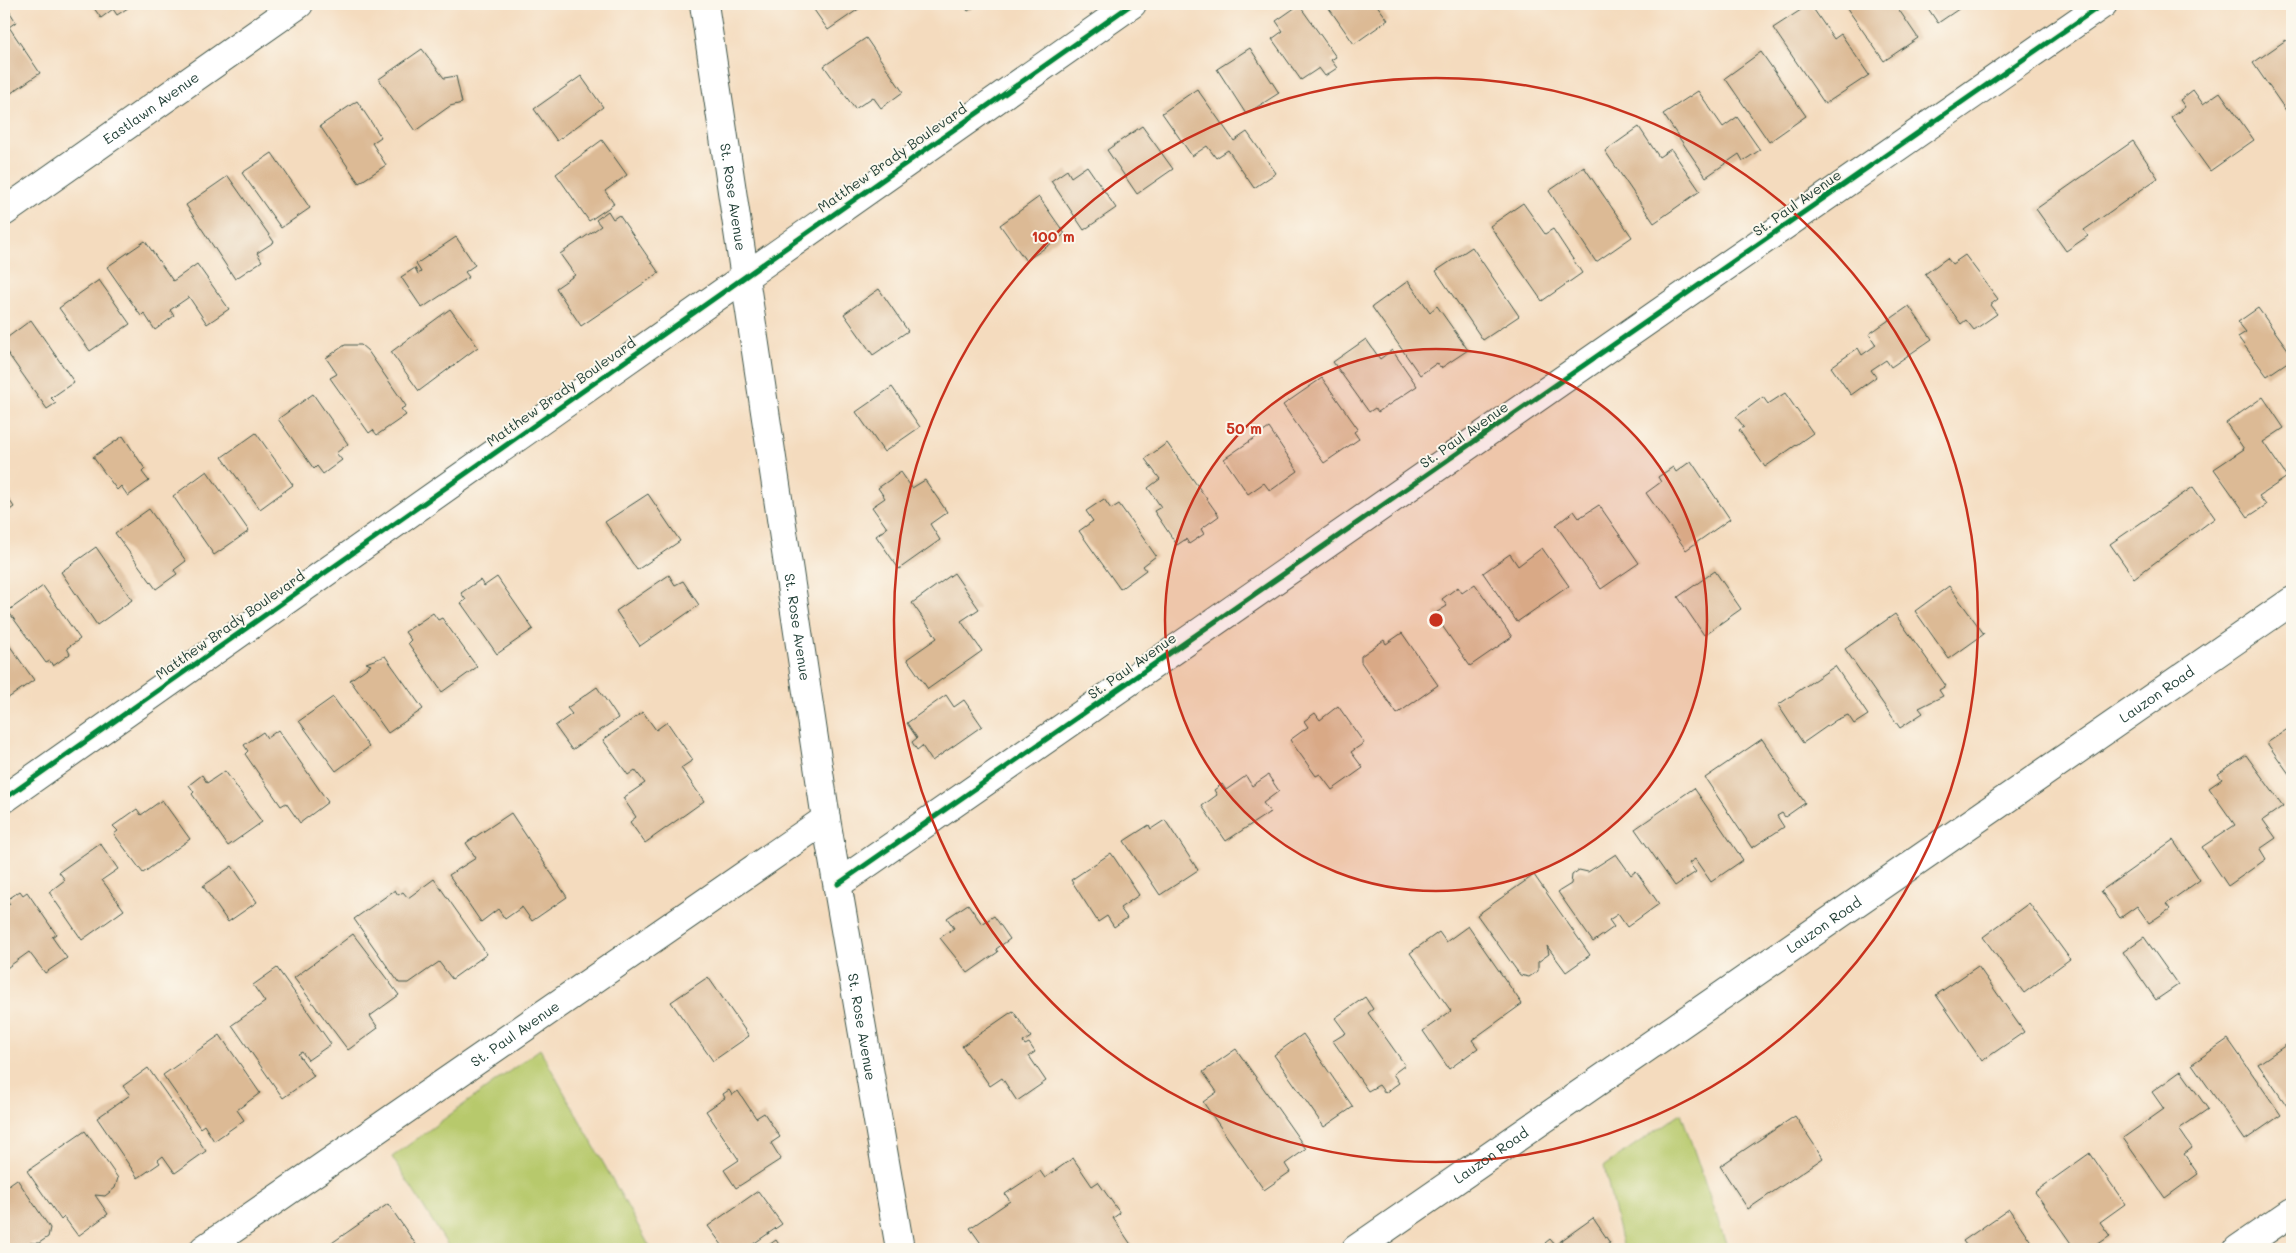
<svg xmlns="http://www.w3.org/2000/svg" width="2296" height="1253" viewBox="0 0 2296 1253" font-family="Mali,sans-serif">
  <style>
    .green { fill: #b7c96c; stroke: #6b8350 }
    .building { fill: #dcba95 }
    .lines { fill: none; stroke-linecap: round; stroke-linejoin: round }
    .minor-casing { stroke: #3f5549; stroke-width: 30 }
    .major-casing { stroke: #3f5549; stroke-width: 30 }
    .minor { stroke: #fff; stroke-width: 28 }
    .major { stroke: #fff; stroke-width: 28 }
    .cycleway-casing { stroke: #fbf7ec; stroke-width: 8 }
    .cycleway { stroke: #00873e; stroke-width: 5 }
    .ring { fill: none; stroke: #c8321e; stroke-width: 2.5 }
    .labels { text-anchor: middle; stroke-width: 4; stroke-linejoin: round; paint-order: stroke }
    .street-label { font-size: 14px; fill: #1f3d34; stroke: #fbf7ec }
    .centre { fill: #c8321e; stroke: #fbf7ec; stroke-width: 2.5 }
    .ring-label { font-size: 15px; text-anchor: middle; font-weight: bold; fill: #c8321e; stroke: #fbf7ec; stroke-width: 4; stroke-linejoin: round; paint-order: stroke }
  </style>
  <rect width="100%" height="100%" fill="#fbf7ec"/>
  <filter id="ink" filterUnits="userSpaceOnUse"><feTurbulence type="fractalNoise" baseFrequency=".02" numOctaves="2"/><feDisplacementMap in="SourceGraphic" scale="10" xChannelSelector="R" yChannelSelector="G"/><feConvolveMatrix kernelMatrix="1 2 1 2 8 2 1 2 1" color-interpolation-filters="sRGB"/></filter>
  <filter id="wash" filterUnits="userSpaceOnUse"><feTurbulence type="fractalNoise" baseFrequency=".0096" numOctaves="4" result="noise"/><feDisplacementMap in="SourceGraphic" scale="20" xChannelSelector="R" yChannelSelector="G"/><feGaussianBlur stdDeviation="1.12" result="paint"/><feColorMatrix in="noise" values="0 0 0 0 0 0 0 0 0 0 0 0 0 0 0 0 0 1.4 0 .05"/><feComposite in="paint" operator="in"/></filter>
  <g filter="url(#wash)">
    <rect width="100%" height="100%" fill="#f4dbbe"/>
    <g class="green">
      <polygon points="540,1049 651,1249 450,1249 392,1157"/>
      <polygon points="1681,1113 1728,1249 1623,1249 1604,1166"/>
    </g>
    <g id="blocks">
      <g class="building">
        <polygon points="91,4 134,4 117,15 113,9 101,18"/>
        <polygon points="810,4 866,4 828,30"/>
        <polygon points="962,4 979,4 968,11"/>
        <polygon points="1326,4 1376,4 1388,20 1354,44"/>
        <polygon points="1810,4 1834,39 1841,34 1869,75 1825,104 1773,28"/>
        <polygon points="1844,4 1895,4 1918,38 1884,61"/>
        <polygon points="1925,4 1966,4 1938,23"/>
        <polygon points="1299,5 1336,57 1331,60 1337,68 1325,76 1319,68 1301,80 1272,39 1283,31 1276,21"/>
        <polygon points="6,6 16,22 9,27 40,73 4,98 4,7"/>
        <polygon points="866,38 903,92 881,108 873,97 855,109 824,66"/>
        <polygon points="2286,40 2292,49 2292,108 2287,112 2253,63"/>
        <polygon points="1250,48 1279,93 1246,114 1217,69"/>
        <polygon points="422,49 444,78 456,76 462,103 450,106 415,131 379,79"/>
        <polygon points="1761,52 1806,116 1769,142 1725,78"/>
        <polygon points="581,76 603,107 557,141 534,109"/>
        <polygon points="1197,89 1234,141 1247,132 1276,173 1254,188 1228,150 1216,158 1207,146 1192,156 1162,113"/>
        <polygon points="2193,90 2203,104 2220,92 2254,140 2210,171 2171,117 2185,107 2180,100"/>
        <polygon points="1698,91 1723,127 1737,117 1760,150 1743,161 1739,154 1706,177 1663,114"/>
        <polygon points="357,101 381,137 372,143 386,165 359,183 320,126"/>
        <polygon points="1142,126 1173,169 1137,194 1107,150"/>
        <polygon points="1639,127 1659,157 1671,149 1700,191 1654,223 1605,151"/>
        <polygon points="602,140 627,175 605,191 614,204 589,221 556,174"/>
        <polygon points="2133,141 2158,178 2084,230 2088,236 2066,251 2036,209"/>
        <polygon points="272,153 310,208 281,228 242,173"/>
        <polygon points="1087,166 1116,208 1084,230 1051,181 1067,170 1071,177"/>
        <polygon points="1584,167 1632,237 1596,262 1549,191"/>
        <polygon points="228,176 274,242 257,253 262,261 235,279 186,205"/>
        <polygon points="1039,197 1065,234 1026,261 1000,225"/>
        <polygon points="1523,203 1545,234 1553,229 1582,273 1542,301 1490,226"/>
        <polygon points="608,211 613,219 619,215 659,273 581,326 556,288 575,275 560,254 601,226 596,220"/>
        <polygon points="456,237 475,265 465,272 469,277 422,308 401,277 415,268 418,274 421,272 416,264"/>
        <polygon points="145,241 173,281 197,264 229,309 207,324 189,297 170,310 174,316 155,330 144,313 141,316 107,267"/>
        <polygon points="1472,247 1519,316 1483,340 1436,271"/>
        <polygon points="1965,255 1998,299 1990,305 1997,314 1974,330 1966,320 1961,324 1925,274 1947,258 1952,264"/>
        <polygon points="99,280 130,324 90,351 59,308"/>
        <polygon points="1408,281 1430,312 1437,306 1468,350 1441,368 1437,363 1420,375 1372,307"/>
        <polygon points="879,289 908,331 873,355 844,314"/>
        <polygon points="1909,306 1932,339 1891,367 1886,360 1871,370 1876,377 1851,395 1831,367 1858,348 1862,355 1876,345 1869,334"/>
        <polygon points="2258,308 2292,355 2292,359 2267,376 2238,337 2246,332 2238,322"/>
        <polygon points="450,309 478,347 419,391 391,352"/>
        <polygon points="31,320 74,382 51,398 56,403 47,409 4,348 4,340"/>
        <polygon points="1366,339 1380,359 1392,350 1417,386 1378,412 1375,408 1369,412 1333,362"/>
        <polygon points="345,345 361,345 368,351 406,406 401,409 406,415 377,435 373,430 369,433 330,378 337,374 326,358"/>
        <polygon points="1322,378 1358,429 1354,432 1359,439 1324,463 1283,405"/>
        <polygon points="892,387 920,427 884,452 856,412"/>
        <polygon points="1785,393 1813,433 1765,467 1739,430 1744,427 1736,417 1763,397 1768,404"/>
        <polygon points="313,394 348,444 336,453 342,460 323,474 317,466 314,469 278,419"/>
        <polygon points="2263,397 2284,428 2263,442 2287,477 2259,496 2266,505 2248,517 2214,469 2244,449 2226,423"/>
        <polygon points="1269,428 1298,471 1270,491 1264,483 1248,494 1224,459"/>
        <polygon points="256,433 293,485 260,509 222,457"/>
        <polygon points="123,436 145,469 142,472 149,481 128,496 121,486 117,490 93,457"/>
        <polygon points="1167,443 1219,516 1201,529 1204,534 1189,544 1186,539 1177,545 1154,511 1161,507 1148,488 1160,479 1145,459"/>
        <polygon points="1691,461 1730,519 1686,550 1646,493 1661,482 1658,477 1673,467 1676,472"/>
        <polygon points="207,471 249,531 214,555 173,496"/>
        <polygon points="901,472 912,488 925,480 947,512 930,524 940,540 899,569 876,536 887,528 872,507 885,498 878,488"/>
        <polygon points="2193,487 2215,518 2134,578 2110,544"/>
        <polygon points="4,492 14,507 4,514"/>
        <polygon points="648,494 680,541 637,570 605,522"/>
        <polygon points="1104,499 1111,509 1119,504 1156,556 1143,566 1146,570 1120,589 1079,531 1093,521 1086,511"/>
        <polygon points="1599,505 1639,563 1601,589 1556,525 1574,511 1579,518"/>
        <polygon points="149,509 186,561 174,570 177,574 156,589 115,533"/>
        <polygon points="96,547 132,600 97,625 61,572"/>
        <polygon points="1542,548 1569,586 1517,622 1483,573 1510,554 1518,566"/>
        <polygon points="1715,571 1741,609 1704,635 1678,597"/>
        <polygon points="954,573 979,609 961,621 982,651 928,689 907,659 937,638 912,603"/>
        <polygon points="669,575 675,585 683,581 699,605 640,646 616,611"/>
        <polygon points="497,577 533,629 497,654 461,603 466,600 461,593 480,580 484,586"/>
        <polygon points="1475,584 1512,637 1470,666 1434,614 1447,606 1442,599 1458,587 1462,593"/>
        <polygon points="43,586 80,639 67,648 70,654 53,666 50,661 46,663 8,611"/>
        <polygon points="1949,586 1984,634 1949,659 1915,611"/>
        <polygon points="433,613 438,620 442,618 477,667 442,692 408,643 411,640 405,632"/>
        <polygon points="1895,614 1946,686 1939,690 1943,696 1919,708 1923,713 1900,728 1845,649"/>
        <polygon points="1402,633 1438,685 1397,714 1361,662 1361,656 1384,640 1386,644"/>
        <polygon points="7,642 34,680 4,701 4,644"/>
        <polygon points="385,656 423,709 388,733 350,680 371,665 366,663"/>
        <polygon points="1835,666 1868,715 1854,724 1848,715 1836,720 1803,743 1778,705"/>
        <polygon points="597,687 618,718 572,750 555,726 572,714 567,708"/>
        <polygon points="946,695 954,707 964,700 982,726 932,761 922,746 917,750 912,742 917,738 907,723"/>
        <polygon points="333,697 369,747 336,771 299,721"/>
        <polygon points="1338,706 1364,743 1351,752 1363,768 1332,790 1320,774 1316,776 1290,740 1308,727 1304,721 1315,713 1320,720"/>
        <polygon points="643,712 656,730 667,722 693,760 681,768 704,801 645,843 630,822 636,817 623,798 645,783 635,770 628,775 603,740"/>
        <polygon points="2292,726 2292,778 2267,743"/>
        <polygon points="278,730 328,802 300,823 286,803 281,806 245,754 248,751 244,745 263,732 267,738"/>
        <polygon points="1762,739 1805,803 1785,817 1782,813 1777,816 1784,827 1752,848 1705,778"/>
        <polygon points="2246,755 2283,806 2263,820 2276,838 2260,849 2266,859 2228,886 2202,847 2235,825 2209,788 2222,779 2218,774"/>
        <polygon points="225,771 262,822 228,846 192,794 194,792 189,785 202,775 207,783"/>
        <polygon points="1268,775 1279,791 1263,803 1270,812 1226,841 1202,806 1217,795 1214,790 1222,784 1226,790 1246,776 1252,786"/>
        <polygon points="1694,788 1743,860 1711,882 1695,859 1689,863 1696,872 1675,886 1635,829"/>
        <polygon points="162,800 190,839 143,873 114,834 118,831 113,826 137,809 141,815"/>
        <polygon points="511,813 567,897 532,921 522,907 505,919 498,909 481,922 449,875 476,858 466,843"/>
        <polygon points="1165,820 1198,870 1160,895 1124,841 1149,825 1151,829"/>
        <polygon points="2173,840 2200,880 2166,904 2170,909 2149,923 2137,906 2120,918 2101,891"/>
        <polygon points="100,843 118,869 102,880 124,910 82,940 49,892 65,880 59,872"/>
        <polygon points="1111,853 1139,895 1120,908 1127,918 1114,927 1107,916 1098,922 1071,880"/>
        <polygon points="1616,854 1631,875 1636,871 1659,904 1627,927 1618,914 1609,920 1614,927 1593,942 1558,892 1571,884 1572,875 1579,870 1588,872"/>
        <polygon points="232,866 257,902 228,922 203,886"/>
        <polygon points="1534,875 1590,955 1566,972 1547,946 1549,954 1538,962 1538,971 1529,977 1520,975 1477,915"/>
        <polygon points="434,879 487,954 452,979 439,962 409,983 399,983 354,919 395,890 398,895 403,892 408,898"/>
        <polygon points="20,891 23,895 27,892 56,934 52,937 67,958 45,973 29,952 4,970 4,908 10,904 7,900"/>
        <polygon points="2029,903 2070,959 2024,993 1983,937"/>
        <polygon points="968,904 982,924 994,916 1010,939 996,949 998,952 968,973 940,938 954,928 947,918"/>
        <polygon points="1468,926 1522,1004 1472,1040 1478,1048 1449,1069 1423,1031 1451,1011 1410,953 1439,932 1446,942"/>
        <polygon points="353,934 399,995 370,1016 378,1028 348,1050 294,978"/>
        <polygon points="2144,937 2178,985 2156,1000 2123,952"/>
        <polygon points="1978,966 2024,1032 1982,1061 1936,995"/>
        <polygon points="277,968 331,1044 308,1060 302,1052 298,1054 314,1076 283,1098 232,1025 265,1002 253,985"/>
        <polygon points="708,977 749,1036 713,1061 671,1002"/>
        <polygon points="1365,997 1373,1009 1368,1013 1405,1065 1393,1074 1399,1083 1385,1093 1379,1085 1368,1091 1333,1041 1346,1033 1335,1018"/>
        <polygon points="1013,1011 1031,1037 1023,1042 1025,1045 1029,1043 1035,1052 1029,1056 1046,1081 1017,1101 1002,1078 990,1086 962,1046"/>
        <polygon points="1303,1034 1353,1107 1324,1127 1274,1055"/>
        <polygon points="220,1035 260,1093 237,1110 244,1120 214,1141 204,1125 200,1128 163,1075"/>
        <polygon points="2228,1039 2281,1115 2245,1140 2192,1064"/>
        <polygon points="2292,1041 2292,1107 2289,1109 2258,1064"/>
        <polygon points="1236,1049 1306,1149 1285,1164 1290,1172 1264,1190 1203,1102 1217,1092 1203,1072"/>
        <polygon points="148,1068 206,1151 175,1173 163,1156 158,1160 160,1163 138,1178 97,1118 130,1095 123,1086"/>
        <polygon points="2181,1071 2208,1109 2179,1129 2192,1148 2184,1154 2198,1174 2165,1198 2123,1138 2164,1109 2152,1092"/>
        <polygon points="729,1090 732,1095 738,1091 756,1118 764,1113 780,1137 771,1143 781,1159 736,1188 724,1170 739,1160 706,1111 725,1098 723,1094"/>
        <polygon points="1795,1116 1823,1158 1748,1209 1720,1166"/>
        <polygon points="85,1131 118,1178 115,1188 105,1196 95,1195 108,1214 78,1236 64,1217 61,1220 27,1171"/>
        <polygon points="2090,1153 2125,1204 2100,1222 2110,1236 2091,1249 2075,1249 2035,1192"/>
        <polygon points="1073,1158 1092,1186 1098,1182 1120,1213 1113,1218 1132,1246 1127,1249 985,1249 970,1228 1010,1201 1005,1194 1040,1171 1045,1178"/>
        <polygon points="17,1179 50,1228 48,1237 39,1243 30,1243 34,1249 4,1249 4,1188"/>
        <polygon points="758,1191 782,1224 746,1249 725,1249 708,1226"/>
        <polygon points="388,1204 419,1249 328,1249 326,1247"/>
        <polygon points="2009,1209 2036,1249 1969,1249 1963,1241"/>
        <polygon points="1593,1218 1610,1243 1601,1249 1550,1249 1545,1243 1550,1239 1555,1245"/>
        <polygon points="776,1240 782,1249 763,1249"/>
      </g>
    </g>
  </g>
  <g filter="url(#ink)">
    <use href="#blocks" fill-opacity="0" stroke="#3f5549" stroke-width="1"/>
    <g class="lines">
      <g class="minor-casing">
        <g id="minor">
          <path id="s1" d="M704,4L826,819L900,1249"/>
          <path id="s2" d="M4,212L299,4"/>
          <polyline points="4,799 1132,4"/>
          <polyline points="838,884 2103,4"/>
          <path id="s3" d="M204,1249L826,819"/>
          <polyline points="2238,1249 2292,1212"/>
        </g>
      </g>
      <g class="major-casing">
        <g id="major">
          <path id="s4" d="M1356,1249L2292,601"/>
        </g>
      </g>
      <use href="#minor" class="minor"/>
      <use href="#major" class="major"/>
      <g class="cycleway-casing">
        <g id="cycleway">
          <polyline points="4,799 1132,4"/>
          <polyline points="838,884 2103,4"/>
        </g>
      </g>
      <use href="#cycleway" class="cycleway"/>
    </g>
  </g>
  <circle cx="1436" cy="620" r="271" fill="#c8321e" fill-opacity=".12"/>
  <g class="ring">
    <circle cx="1436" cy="620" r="271"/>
    <circle cx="1436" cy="620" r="542"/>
  </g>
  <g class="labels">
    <g class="street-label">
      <text dy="5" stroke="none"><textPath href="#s2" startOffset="180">Eastlawn Avenue</textPath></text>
      <text transform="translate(892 158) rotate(-35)" y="5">Matthew Brady Boulevard</text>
      <text dy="5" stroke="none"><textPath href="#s1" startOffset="195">St. Rose Avenue</textPath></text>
      <text transform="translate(1797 203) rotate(-35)" y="5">St. Paul Avenue</text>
      <text transform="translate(561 392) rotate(-35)" y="5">Matthew Brady Boulevard</text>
      <text transform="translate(1464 435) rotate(-35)" y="5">St. Paul Avenue</text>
      <text transform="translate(230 625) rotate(-35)" y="5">Matthew Brady Boulevard</text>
      <text dy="5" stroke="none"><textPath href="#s1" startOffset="630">St. Rose Avenue</textPath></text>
      <text transform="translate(1132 666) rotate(-35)" y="5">St. Paul Avenue</text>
      <text dy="5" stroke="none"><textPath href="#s4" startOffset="974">Lauzon Road</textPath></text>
      <text dy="5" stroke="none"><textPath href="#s4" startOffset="569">Lauzon Road</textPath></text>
      <text dy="5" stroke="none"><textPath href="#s1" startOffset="1035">St. Rose Avenue</textPath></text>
      <text dy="5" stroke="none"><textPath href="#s3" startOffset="378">St. Paul Avenue</textPath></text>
      <text dy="5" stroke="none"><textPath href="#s4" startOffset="164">Lauzon Road</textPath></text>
    </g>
  </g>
  <circle cx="1436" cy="620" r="8" class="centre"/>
  <g class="ring-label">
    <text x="1053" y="242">100 m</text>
    <text x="1244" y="434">50 m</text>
  </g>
  <rect width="2296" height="1253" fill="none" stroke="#fbf7ec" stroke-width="20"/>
</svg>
